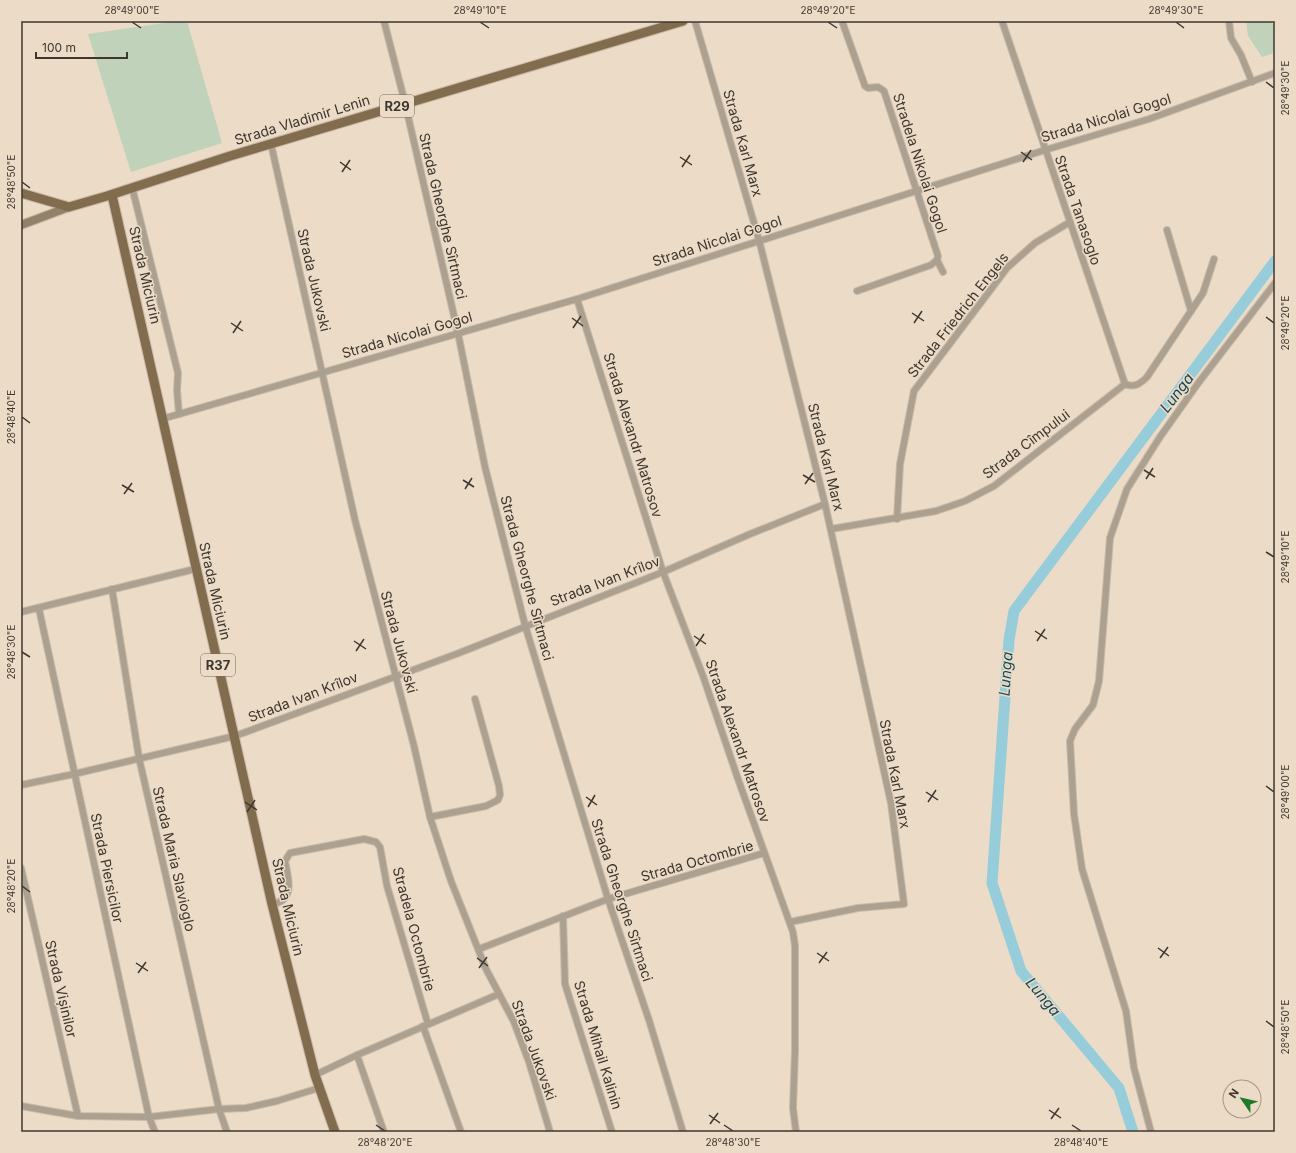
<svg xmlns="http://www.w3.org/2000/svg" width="1296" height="1153" viewBox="0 0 1296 1153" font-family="Inter,sans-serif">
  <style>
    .green { fill: #c0d2ba }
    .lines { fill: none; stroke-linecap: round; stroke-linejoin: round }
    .river { stroke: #95cddb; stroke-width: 11 }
    .street-casing { stroke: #c9baa8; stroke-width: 8 }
    .secondary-casing { stroke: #c9baa8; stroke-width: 10 }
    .primary-casing { stroke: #c9baa8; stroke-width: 11 }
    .street { stroke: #aca090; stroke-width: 6 }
    .secondary { stroke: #938269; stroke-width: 8 }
    .primary { stroke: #826c4e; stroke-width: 9 }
    .ticks { fill: none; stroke: #3e372f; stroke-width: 1.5 }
    .labels { text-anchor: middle; stroke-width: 3; stroke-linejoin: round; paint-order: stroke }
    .shield { fill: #ecdbc6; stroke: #72685c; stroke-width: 1 }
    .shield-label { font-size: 13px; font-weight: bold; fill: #3e372f }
    .street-label { font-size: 14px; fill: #3e372f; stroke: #ecdbc6 }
    .water-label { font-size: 15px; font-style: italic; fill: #184953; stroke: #ecdbc6 }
    .neatline { fill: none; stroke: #3e372f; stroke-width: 1.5 }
    .ticks-label { font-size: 10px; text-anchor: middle; fill: #3e372f }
  </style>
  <rect width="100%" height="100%" fill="#ecdbc6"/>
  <g class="green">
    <polygon points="178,21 187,21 222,143 131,172 88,34"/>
    <polygon points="1246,21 1269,21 1275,26 1275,46 1272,54 1262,57 1248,36"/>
  </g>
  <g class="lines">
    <polyline class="river" points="1133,1132 1119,1088 1021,971 992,883 1009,640 1014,611 1275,261"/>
    <g class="street-casing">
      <g id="street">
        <polyline points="384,21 405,103 458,333 485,467 525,625 608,899 649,1020 683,1132"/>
        <polyline points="695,21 759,240 825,504 891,803 904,904 858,908 790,922"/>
        <polyline points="842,21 865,86 868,88 878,87 884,91 938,256 937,260 943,272"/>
        <polyline points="1002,21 1125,384"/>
        <polyline points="1229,21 1231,38 1241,55 1252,82"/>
        <polyline points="271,144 355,520 414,746 430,817 451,881 486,969 514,1022 529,1062 550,1132"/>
        <polyline points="132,187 178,373 177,390 179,414"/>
        <polyline points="857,291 931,265 937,260"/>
        <polyline points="577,299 663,572 703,676 738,779 793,932 795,946 795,1051 793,1108 796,1132"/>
        <polyline points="1191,311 1203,293 1214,259"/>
        <polyline points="162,419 577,299 1045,150 1149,119 1275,73"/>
        <polyline points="897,519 900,464 914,391 1007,268 1035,243 1070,222"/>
        <path d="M831,529L936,511L965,501L994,486L1125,384C1134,388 1140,384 1147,377L1191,311L1167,230"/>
        <polyline points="112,589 139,758 219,1109 227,1132"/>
        <polyline points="39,609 149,1117 155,1132"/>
        <polyline points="21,612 195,569"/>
        <polyline points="21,785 74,774 235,736 459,653 663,572 750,534 825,504"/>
        <polyline points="430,817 486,806 498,800 500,795 499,786 475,699"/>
        <polyline points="21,868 78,1116"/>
        <path d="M272,904C296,901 288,877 285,861L290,853L364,839L376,842L380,847L387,886L428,1024"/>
        <polyline points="563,916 565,984 612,1132"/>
        <polyline points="479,949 608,899 764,853"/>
        <polyline points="423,1026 461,1132"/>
        <polyline points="357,1055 384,1132"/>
        <polyline points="315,1075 357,1055 499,994"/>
        <polyline points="21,1106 78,1116 149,1117 219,1109 246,1108 277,1101 319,1088"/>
        <polyline points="1151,1132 1134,1068 1126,1011 1082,869 1074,814 1070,741 1075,729 1093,705 1099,681 1110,538 1127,489 1160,437 1199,382 1275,283"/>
      </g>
    </g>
    <g class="secondary-casing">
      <polyline id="secondary" points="21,225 69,207"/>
    </g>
    <g class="primary-casing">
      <g id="primary">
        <polyline points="21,193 69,207 107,196 230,156 683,21"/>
        <polyline points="112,195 272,904 315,1075 335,1132"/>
      </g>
    </g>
    <use href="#street" class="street"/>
    <use href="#secondary" class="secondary"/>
    <use href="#primary" class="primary"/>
  </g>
  <path class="ticks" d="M132,22L141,28M480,22L489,28M828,22L837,28M1176,22L1184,28M1266,82L1274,88M1021,152L1032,160M680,157L692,165M340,162L351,170M1023,162L1031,150M682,167L690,155M342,172L350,160M22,182L30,188M912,313L924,321M1266,317L1274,323M572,318L583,326M231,323L243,331M914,323L922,311M573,328L581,316M233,333L241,321M22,417L30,423M1144,470L1155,477M803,475L815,482M1146,479L1153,468M463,480L474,487M805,484L813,473M122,485L134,492M465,489L472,478M124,494L132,483M1266,552L1274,557M1035,631L1047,639M694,636L706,644M354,641L366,649M1037,641L1045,629M696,646L704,634M356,651L364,639M22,652L30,657M1266,786L1274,792M926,792L938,800M586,797L597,805M245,802L257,810M928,802L936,790M588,807L595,795M247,812L255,800M22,886L30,892M1158,948L1169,956M817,953L829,961M477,958L488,966M1160,958L1168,947M136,963L148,971M819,963L827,952M479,968L487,957M138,973L146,962M1266,1021L1274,1027M1049,1110L1061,1118M709,1115L720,1123M1051,1119L1059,1108M710,1124L718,1113M376,1125L385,1131M724,1125L733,1131M1072,1125L1081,1131"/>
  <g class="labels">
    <g class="shield">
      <rect x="380" y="95" width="34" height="22" rx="3"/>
      <rect x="201" y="654" width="34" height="22" rx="3"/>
    </g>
    <g class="shield-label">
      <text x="397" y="111">R29</text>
      <text x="218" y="670">R37</text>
    </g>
    <g class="street-label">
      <text transform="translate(1106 118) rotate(-17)" y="5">Strada Nicolai Gogol</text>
      <text transform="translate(302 120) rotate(-17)" y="5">Strada Vladimir Lenin</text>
      <text transform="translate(743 143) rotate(74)" y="5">Strada Karl Marx</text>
      <text transform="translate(920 163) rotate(72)" y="5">Stradela Nikolai Gogol</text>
      <text transform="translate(1078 210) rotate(71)" y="5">Strada Tanasoglo</text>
      <text transform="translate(443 216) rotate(77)" y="5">Strada Gheorghe Sîrtmaci</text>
      <text transform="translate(717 241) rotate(-18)" y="5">Strada Nicolai Gogol</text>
      <text transform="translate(145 275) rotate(77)" y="5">Strada Miciurin</text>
      <text transform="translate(314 280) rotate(77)" y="5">Strada Jukovski</text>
      <text transform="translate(958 315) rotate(-52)" y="5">Strada Friedrich Engels</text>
      <text transform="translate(407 335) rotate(-16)" y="5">Strada Nicolai Gogol</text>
      <text transform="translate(633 435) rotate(73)" y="5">Strada Alexandr Matrosov</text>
      <text transform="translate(1026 444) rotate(-37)" y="5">Strada Cîmpului</text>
      <text transform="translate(826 457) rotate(76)" y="5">Strada Karl Marx</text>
      <text transform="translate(527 578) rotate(75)" y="5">Strada Gheorghe Sîrtmaci</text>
      <text transform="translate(605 581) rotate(-21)" y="5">Strada Ivan Krîlov</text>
      <text transform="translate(215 591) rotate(77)" y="5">Strada Miciurin</text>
      <text transform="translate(399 642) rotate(75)" y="5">Strada Jukovski</text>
      <text transform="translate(303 697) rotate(-21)" y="5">Strada Ivan Krîlov</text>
      <text transform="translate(738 741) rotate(71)" y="5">Strada Alexandr Matrosov</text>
      <text transform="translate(895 774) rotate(79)" y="5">Strada Karl Marx</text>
      <text transform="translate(174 859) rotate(77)" y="5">Strada Maria Slavioglo</text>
      <text transform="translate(697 861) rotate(-16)" y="5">Strada Octombrie</text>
      <text transform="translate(107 868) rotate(78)" y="5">Strada Piersicilor</text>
      <text transform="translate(622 900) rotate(72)" y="5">Strada Gheorghe Sîrtmaci</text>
      <text transform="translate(288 907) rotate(77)" y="5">Strada Miciurin</text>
      <text transform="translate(414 929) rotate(75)" y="5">Stradela Octombrie</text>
      <text transform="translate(61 989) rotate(77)" y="5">Strada Vișinilor</text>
      <text transform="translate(598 1045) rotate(73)" y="5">Strada Mihail Kalinin</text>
      <text transform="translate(534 1050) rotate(70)" y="5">Strada Jukovski</text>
    </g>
    <g class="water-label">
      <text transform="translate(1177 393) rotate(-53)" y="5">Lunga</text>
      <text transform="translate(1006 674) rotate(-86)" y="5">Lunga</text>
      <text transform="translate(1043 997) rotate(50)" y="5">Lunga</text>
    </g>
  </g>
  <rect width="1296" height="1153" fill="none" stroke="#ecdbc6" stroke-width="44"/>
  <g transform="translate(1242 1099) rotate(304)"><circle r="19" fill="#ecdbc6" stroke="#a6998a"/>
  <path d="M0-3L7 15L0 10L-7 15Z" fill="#1e7a29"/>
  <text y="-6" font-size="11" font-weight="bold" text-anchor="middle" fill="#3e372f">N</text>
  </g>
  <path d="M36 52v6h91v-6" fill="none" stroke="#3e372f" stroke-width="2"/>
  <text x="42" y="52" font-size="12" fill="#3e372f" stroke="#ecdbc6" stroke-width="3" paint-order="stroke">100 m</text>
  <rect x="22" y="22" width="1252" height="1109" class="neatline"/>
  <g class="ticks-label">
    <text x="132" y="14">28°49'00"E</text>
    <text x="480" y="14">28°49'10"E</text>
    <text x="828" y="14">28°49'20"E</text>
    <text x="1176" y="14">28°49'30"E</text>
    <text transform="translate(1285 88) rotate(-90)" y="4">28°49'30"E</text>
    <text transform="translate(11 182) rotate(-90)" y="4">28°48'50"E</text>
    <text transform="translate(1285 323) rotate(-90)" y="4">28°49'20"E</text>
    <text transform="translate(11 417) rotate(-90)" y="4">28°48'40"E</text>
    <text transform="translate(1285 557) rotate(-90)" y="4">28°49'10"E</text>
    <text transform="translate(11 652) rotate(-90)" y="4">28°48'30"E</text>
    <text transform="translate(1285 792) rotate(-90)" y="4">28°49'00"E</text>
    <text transform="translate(11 886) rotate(-90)" y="4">28°48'20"E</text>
    <text transform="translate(1285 1027) rotate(-90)" y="4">28°48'50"E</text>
    <text x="385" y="1146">28°48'20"E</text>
    <text x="733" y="1146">28°48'30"E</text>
    <text x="1081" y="1146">28°48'40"E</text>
  </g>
</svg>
